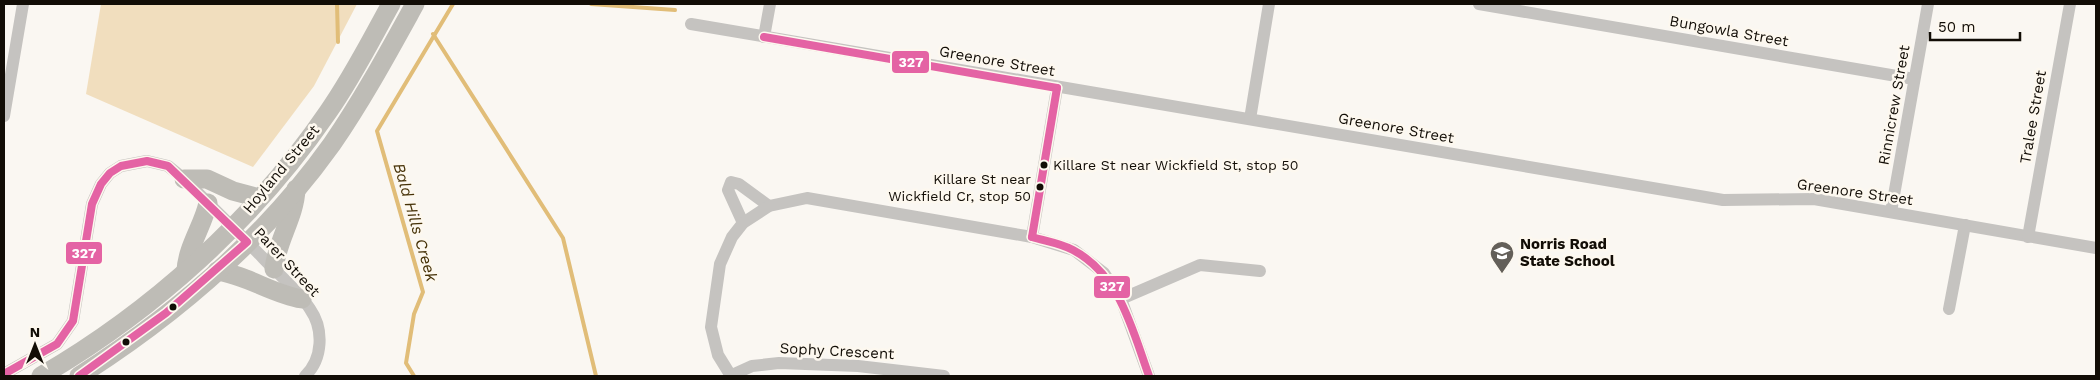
<svg xmlns="http://www.w3.org/2000/svg" width="2100" height="380" viewBox="0 0 2100 380" font-family="'Work Sans',sans-serif">
  <style>
    .green { fill: #f1debe }
    .lines { fill: none; stroke-linecap: round; stroke-linejoin: round }
    .stream { stroke: #e1bd78; stroke-width: 4 }
    .street { stroke: #c5c3c0; stroke-width: 12 }
    .primary { stroke: #bebcb6; stroke-width: 19 }
    .bus-1-casing { stroke: #fdf8ef; stroke-width: 11 }
    .bus-1 { stroke: #e463a4; stroke-width: 8 }
    .bus-dot { fill: #120d06; stroke: #fdf8ef; stroke-width: 2 }
    .labels { text-anchor: middle; stroke-width: 5; stroke-linejoin: round; paint-order: stroke }
    .bus-label { font-size: 14px; fill: #120d06; stroke: #fdf8ef; text-anchor: start }
    .street-label { font-size: 15px; fill: #120d06; stroke: #fdf8ef }
    .poi-label { font-size: 15px; font-weight: bold; fill: #120d06; stroke: #fdf8ef; text-anchor: start }
    .water-label { font-size: 16px; font-style: italic; fill: #453107; stroke: #fdf8ef }
    .line-badge { stroke: #fdf8ef; stroke-width: 2 }
    .badge-label { font-size: 14px; text-anchor: middle; font-weight: bold; fill: #fff }
  </style>
  <rect width="100%" height="100%" fill="#faf7f2"/>
  <polygon class="green" points="101,4 357,4 314,86 253,167 86,94"/>
  <g class="lines">
    <g class="stream">
      <polyline points="337,4 338,42"/>
      <polyline points="591,4 675,10"/>
      <polyline points="433,34 563,238 596,376"/>
      <polyline points="414,376 406,363 414,314 423,292 377,131 453,4"/>
    </g>
    <g class="street">
      <polyline points="1479,4 1914,79"/>
      <polyline points="691,24 1723,200 1814,199 2096,248"/>
      <polyline points="764,37 770,4"/>
      <polyline points="4,116 23,4"/>
      <polyline points="1250,119 1269,4"/>
      <polyline points="1891,212 1928,4"/>
      <polyline points="743,223 728,190 731,182 739,184 769,206"/>
      <polyline points="1032,237 1057,88"/>
      <polyline points="2028,237 2070,4"/>
      <polyline points="1121,299 1200,265 1260,271"/>
      <polyline points="1949,309 1965,225"/>
      <path d="M4,374L57,344L73,321L92,204L101,184L110,173L121,166L147,161L168,166L184,179C210,205 237,231 263,258C278,274 298,290 310,309C324,329 323,359 305,376"/>
      <polyline points="730,376 752,366 779,363 858,366 944,376"/>
      <polyline points="731,376 718,355 711,327 720,264 732,237 743,223 769,206 807,198 1032,237 1074,250 1104,273 1121,299 1149,376"/>
    </g>
    <g class="primary">
      <polyline points="184,179 207,179 233,191 259,198"/>
      <path d="M274,269C277,240 295,217 296,189"/>
      <path d="M186,271C187,247 203,226 208,203"/>
      <path d="M217,271C247,275 272,294 302,299"/>
      <path d="M41,376C153,311 255,219 328,112C352,78 371,40 391,4"/>
      <path d="M79,376C175,315 265,238 332,144C363,99 389,51 415,4"/>
    </g>
    <g class="bus-1-casing">
      <g id="bus-1">
        <polyline points="764,37 1057,88"/>
        <path d="M1032,237C1045,241 1060,243 1073,250C1120,275 1132,329 1149,376"/>
        <polyline points="1032,237 1057,88"/>
        <polyline points="4,374 57,344 73,321 92,204 101,184 110,173 121,166 147,161 168,166 247,242 166,313 79,376"/>
      </g>
    </g>
    <use href="#bus-1" class="bus-1"/>
  </g>
  <defs>
    <g id="school-pin" transform="scale(1.25)"><path d="M0 17L-7.5 6A9.5 9.5 0 1 1 7.5 6Z" fill="#635f59" stroke="#fdf8ef"/><path d="M0-5L7-2L0 1L-7-2ZM-4 1L0 2.5L4 1V4Q0 6-4 4Z" fill="#fff"/></g>
  </defs>
  <g fill-rule="evenodd">
    <use href="#school-pin" x="1502" y="253"/>
  </g>
  <g class="bus-dot">
    <circle cx="1044" cy="165" r="4.5"/>
    <circle cx="1040" cy="187" r="4.5"/>
    <circle cx="173" cy="307" r="4.5"/>
    <circle cx="126" cy="342" r="4.5"/>
  </g>
  <g class="labels">
    <g class="bus-label">
      <text x="1053" y="170">Killare St near Wickfield St, stop 50</text>
      <text x="1031" y="184" text-anchor="end">Killare St near<tspan x="1031" dy="17">Wickfield Cr, stop 50</tspan></text>
    </g>
    <g class="street-label">
      <text transform="translate(1729 31) rotate(10)" y="5">Bungowla Street</text>
      <text transform="translate(997 61) rotate(10)" y="5">Greenore Street</text>
      <text transform="translate(1894 105) rotate(-80)" y="5">Rinnicrew Street</text>
      <text transform="translate(2033 117) rotate(-80)" y="5">Tralee Street</text>
      <text transform="translate(1396 128) rotate(10)" y="5">Greenore Street</text>
      <text transform="translate(281 169) rotate(-50)" y="5">Hoyland Street</text>
      <text transform="translate(1855 192) rotate(8)" y="5">Greenore Street</text>
      <text transform="translate(287 262) rotate(47)" y="5">Parer Street</text>
      <text transform="translate(837 351) rotate(3)" y="5">Sophy Crescent</text>
    </g>
    <g class="poi-label">
      <text x="1520" y="249">Norris Road<tspan x="1520" dy="17">State School</tspan></text>
    </g>
    <g class="water-label">
      <text transform="translate(416 222) rotate(74)" y="6">Bald Hills Creek</text>
    </g>
  </g>
  <g class="line-badge">
    <rect x="891" y="50" width="39" height="24" rx="5" fill="#e463a4"/>
    <rect x="65" y="241" width="38" height="24" rx="5" fill="#e463a4"/>
    <rect x="1093" y="275" width="38" height="24" rx="5" fill="#e463a4"/>
  </g>
  <g class="badge-label">
    <text x="911" y="67">327</text>
    <text x="84" y="258">327</text>
    <text x="1112" y="291">327</text>
  </g>
  <rect width="2100" height="380" fill="none" stroke="#120d06" stroke-width="10"/>
  <g transform="translate(35 345)" stroke="#fdf8ef" stroke-width="4" paint-order="stroke">
  <path d="M0-4L9 19L0 12L-9 19Z" fill="#120d06"/>
  <text y="-8" font-size="14" font-weight="bold" text-anchor="middle" fill="#120d06">N</text>
  </g>
  <path d="M1930 32v8h90v-8" fill="none" stroke="#120d06" stroke-width="2.5"/>
  <text x="1938" y="32" font-size="15" fill="#120d06" stroke="#fdf8ef" stroke-width="4" paint-order="stroke">50 m</text>
</svg>
